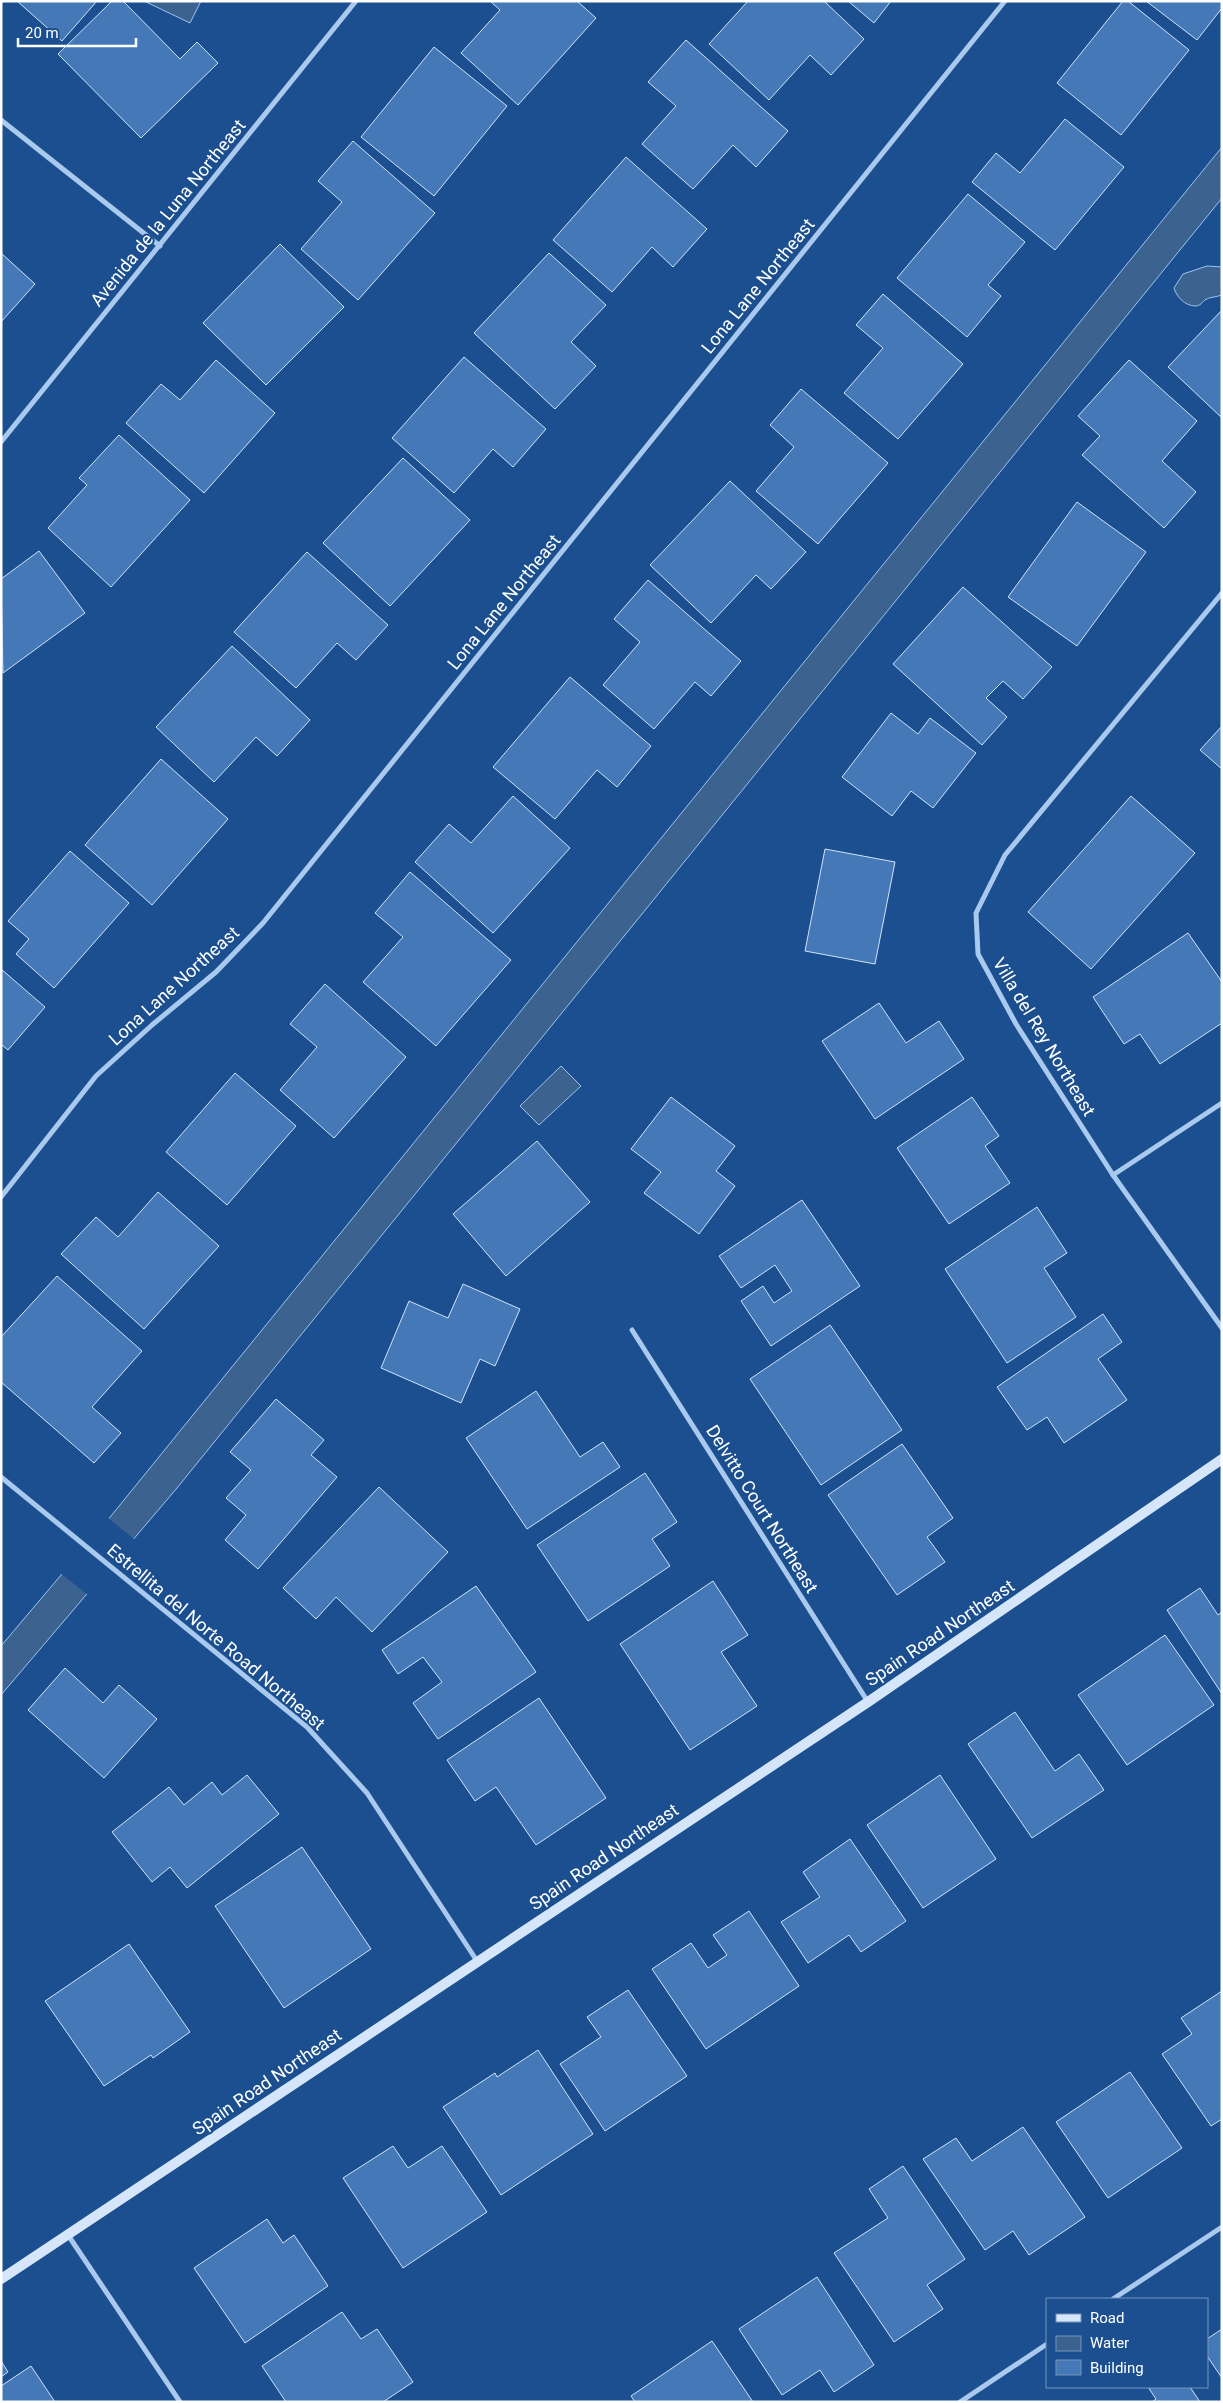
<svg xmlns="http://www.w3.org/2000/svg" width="1223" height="2403" viewBox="0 0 1223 2403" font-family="Roboto,sans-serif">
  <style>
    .water { fill: #3c6290; stroke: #9cc4f0 }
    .pier { fill: #1b4f8f }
    .building { fill: #4478b7; stroke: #cfe3fa }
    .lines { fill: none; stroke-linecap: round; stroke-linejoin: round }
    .street { stroke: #a9c9ee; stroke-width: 5 }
    .secondary { stroke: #d6e6fa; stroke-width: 10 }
    .labels { text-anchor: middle; stroke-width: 4; stroke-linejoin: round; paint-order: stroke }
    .street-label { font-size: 18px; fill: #fff; stroke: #1b4f8f }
  </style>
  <rect width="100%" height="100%" fill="#1b4f8f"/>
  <g class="water">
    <polygon points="144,1 201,1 190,23"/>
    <polygon points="1222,147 1222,198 177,1488 1,1695 1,1646 111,1516"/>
    <path d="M1207,266L1222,267V295C1217,297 1209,297 1205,300C1202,302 1201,306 1195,306C1185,306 1176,296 1174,288L1183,274Z"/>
    <polygon points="561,1066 581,1086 539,1125 520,1106"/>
  </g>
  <polygon class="pier" points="107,1517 135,1540 88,1595 59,1572"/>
  <g class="building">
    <polygon points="17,1 97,1 62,41"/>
    <polygon points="112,1 123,1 180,59 197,42 218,63 141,138 58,54"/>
    <polygon points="490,1 577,1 596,18 518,105 461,53 500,10"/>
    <polygon points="748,1 824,1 864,39 831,75 810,55 769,100 709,44"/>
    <polygon points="848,1 891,1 874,23"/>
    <polygon points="1123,1 1128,1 1189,50 1121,135 1057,83"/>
    <polygon points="1146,1 1222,1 1222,8 1197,40"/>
    <polygon points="686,40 788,131 756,167 733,145 693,189 642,144 676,106 648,82"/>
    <polygon points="434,47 507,106 434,196 361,137"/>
    <polygon points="1065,119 1124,167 1055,250 972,182 996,153 1020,173"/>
    <polygon points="353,141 435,213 358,300 301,249 342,202 318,181"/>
    <polygon points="626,157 707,229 673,267 652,247 612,292 553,240"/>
    <polygon points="968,194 1025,242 988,285 1001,296 967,337 897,278"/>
    <polygon points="280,244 344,307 266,385 203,323"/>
    <polygon points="1,253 35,284 1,322"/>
    <polygon points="549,253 606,305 571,342 596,366 555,409 474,333"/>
    <polygon points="883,294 963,364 898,439 844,393 883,348 856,325"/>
    <polygon points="1222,310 1222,418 1168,367"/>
    <polygon points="464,357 546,429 513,467 493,449 454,493 392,438"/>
    <polygon points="216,360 275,413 204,493 126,423 161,384 180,400"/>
    <polygon points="1129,360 1197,421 1162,461 1196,492 1164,528 1082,455 1100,436 1078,416"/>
    <polygon points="801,389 888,463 818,544 756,491 794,447 770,425"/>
    <polygon points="119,435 190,500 111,587 48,528 87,485 79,478"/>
    <polygon points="403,458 470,520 390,606 323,543"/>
    <polygon points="730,481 806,552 771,589 756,575 711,623 650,565"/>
    <polygon points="1077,502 1146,552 1077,646 1008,597"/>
    <polygon points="39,551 85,613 3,673 1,579"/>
    <polygon points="307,552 388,625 356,660 337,643 296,688 234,632"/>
    <polygon points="648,580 741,661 711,696 695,682 654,729 603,685 640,642 614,619"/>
    <polygon points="963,587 1052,667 1023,699 1003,681 986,698 1007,717 982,745 893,664"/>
    <polygon points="232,646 310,720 277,756 256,737 214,782 156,727"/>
    <polygon points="570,677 651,746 617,787 597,770 555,819 493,767"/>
    <polygon points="891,713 918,734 930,718 976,753 933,808 911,791 892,816 842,777"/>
    <polygon points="1222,726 1222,769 1200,750"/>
    <polygon points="161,759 228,819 152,905 85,845"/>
    <polygon points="513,796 570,848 493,933 415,862 449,824 471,843"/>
    <polygon points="1131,796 1195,853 1091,969 1028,912"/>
    <polygon points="825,849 895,862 875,964 805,951"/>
    <polygon points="70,851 129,903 54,988 16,954 29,939 8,921"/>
    <polygon points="410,872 511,960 436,1046 363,982 403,937 375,913"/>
    <polygon points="1188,933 1222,982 1222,1023 1160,1064 1140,1034 1124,1044 1093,997"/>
    <polygon points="1,969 45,1007 8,1050 1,1044"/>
    <polygon points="325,984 406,1057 334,1138 280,1090 317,1047 290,1024"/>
    <polygon points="879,1003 906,1043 939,1021 964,1059 875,1119 822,1041"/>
    <polygon points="235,1073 296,1126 227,1205 166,1152"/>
    <polygon points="671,1097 735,1146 716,1171 735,1186 699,1234 644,1193 661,1172 631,1149"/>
    <polygon points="972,1097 999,1136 985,1146 1010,1183 949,1224 897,1148"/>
    <polygon points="537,1141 590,1202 506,1276 453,1214"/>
    <polygon points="158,1192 219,1246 144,1329 61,1254 96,1217 118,1237"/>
    <polygon points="802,1200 860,1286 771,1346 741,1301 763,1286 774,1303 792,1291 775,1265 741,1288 719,1256"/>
    <polygon points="1037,1207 1067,1253 1044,1268 1076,1317 1007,1363 945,1269"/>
    <polygon points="57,1276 142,1351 92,1407 121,1433 94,1463 1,1382 1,1337"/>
    <polygon points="463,1284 520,1309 495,1366 480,1359 461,1403 381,1368 409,1301 448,1318"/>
    <polygon points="1103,1314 1122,1342 1098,1359 1127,1400 1064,1443 1047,1417 1027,1430 997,1387"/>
    <polygon points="830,1325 902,1430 821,1485 750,1379"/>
    <polygon points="536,1391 580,1457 603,1442 620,1467 527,1529 466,1438"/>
    <polygon points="276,1399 324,1440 311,1455 337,1477 258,1569 225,1540 246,1515 226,1498 251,1470 230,1452"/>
    <polygon points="902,1444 953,1518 927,1537 945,1562 897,1595 828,1495"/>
    <polygon points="645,1473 677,1522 652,1539 670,1566 588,1621 537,1545"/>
    <polygon points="379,1487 448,1552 372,1632 336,1597 316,1619 283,1588"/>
    <polygon points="713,1581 748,1635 721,1652 757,1706 690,1750 620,1644"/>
    <polygon points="476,1586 536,1672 438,1739 413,1703 442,1682 423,1657 398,1674 382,1650"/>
    <polygon points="1200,1588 1218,1615 1222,1612 1222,1694 1167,1610"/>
    <polygon points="1165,1635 1214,1705 1127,1765 1078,1695"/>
    <polygon points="65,1668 103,1703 119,1685 157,1719 104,1778 28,1710"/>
    <polygon points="539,1698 606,1798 536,1845 496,1787 475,1801 447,1760"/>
    <polygon points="1015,1712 1055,1771 1079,1754 1104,1790 1032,1838 968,1744"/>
    <polygon points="247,1775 279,1814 187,1888 170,1867 152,1882 112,1832 169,1787 184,1805 212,1782 222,1795"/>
    <polygon points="940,1775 996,1859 923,1908 867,1825"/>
    <polygon points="850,1839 906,1921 861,1952 849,1935 808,1963 781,1922 820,1897 803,1872"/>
    <polygon points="302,1847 371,1949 284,2008 215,1906"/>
    <polygon points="749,1911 799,1986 706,2049 652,1969 691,1943 708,1968 727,1955 713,1935"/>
    <polygon points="129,1944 190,2032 153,2058 151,2055 104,2086 45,2001"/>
    <polygon points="628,1990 687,2076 605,2131 560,2064 601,2037 587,2017"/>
    <polygon points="1222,1991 1222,2119 1211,2126 1162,2054 1192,2034 1181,2018"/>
    <polygon points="538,2050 593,2134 501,2195 443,2107 495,2073 497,2077"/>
    <polygon points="1130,2072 1182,2148 1108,2198 1056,2122"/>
    <polygon points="1023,2127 1085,2217 1029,2255 1013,2231 985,2250 923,2159 956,2138 972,2161"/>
    <polygon points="393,2146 408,2168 442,2146 487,2212 403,2268 343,2178"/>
    <polygon points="903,2166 965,2259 927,2285 943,2309 894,2342 834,2253 888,2218 869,2189"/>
    <polygon points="267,2219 283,2243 294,2235 328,2286 245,2343 194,2268"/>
    <polygon points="817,2277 874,2365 834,2392 820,2370 782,2395 739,2329"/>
    <polygon points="342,2312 361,2339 377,2329 413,2382 383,2402 286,2402 262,2366"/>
    <polygon points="1222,2329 1222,2378 1207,2356 1207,2339"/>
    <polygon points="712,2341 753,2402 635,2402 631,2396"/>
    <polygon points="1,2361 8,2372 1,2377"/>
    <polygon points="31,2366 55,2402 1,2402 1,2386"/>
    <polygon points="1148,2387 1190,2387 1200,2402 1152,2402 1156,2399"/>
  </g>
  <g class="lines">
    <g class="street">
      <polyline points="1,120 160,246"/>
      <polyline points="1,442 356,1"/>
      <polyline points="1222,593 1005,855 976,913 978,954 1016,1024 1113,1175 1222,1328"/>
      <polyline points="1113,1175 1222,1103"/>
      <polyline points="1,1197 96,1076 152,1025 216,972 263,923 1005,1"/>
      <polyline points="632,1330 868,1702"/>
      <polyline points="1,1477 307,1727 367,1793 477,1961"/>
      <polyline points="68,2235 180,2402"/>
      <polyline points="1113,2299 1222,2227"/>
      <polyline points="960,2402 1047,2344"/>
    </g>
    <polyline class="secondary" points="1,2279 868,1702 1222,1459"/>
  </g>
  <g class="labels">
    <g class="street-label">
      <text transform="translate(168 213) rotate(-51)" y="6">Avenida de la Luna Northeast</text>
      <text transform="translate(758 286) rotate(-51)" y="6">Lona Lane Northeast</text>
      <text transform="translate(504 602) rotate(-51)" y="6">Lona Lane Northeast</text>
      <text transform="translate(174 986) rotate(-42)" y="6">Lona Lane Northeast</text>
      <text transform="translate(1044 1037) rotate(59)" y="6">Villa del Rey Northeast</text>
      <text transform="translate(762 1509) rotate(58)" y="6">Delvitto Court Northeast</text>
      <text transform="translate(940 1633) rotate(-34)" y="6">Spain Road Northeast</text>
      <text transform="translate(216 1637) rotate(40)" y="6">Estrellita del Norte Road Northeast</text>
      <text transform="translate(604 1857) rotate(-34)" y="6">Spain Road Northeast</text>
      <text transform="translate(267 2082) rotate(-34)" y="6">Spain Road Northeast</text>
    </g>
  </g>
  <rect width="1223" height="2403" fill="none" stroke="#ffffff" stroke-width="5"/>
  <rect x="1046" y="2298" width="162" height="90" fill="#1b4f8f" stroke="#7695bc"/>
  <rect x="1056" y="2314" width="25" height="8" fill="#d6e6fa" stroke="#7695bc"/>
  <text x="1090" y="2323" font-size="15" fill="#ffffff">Road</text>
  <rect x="1056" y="2336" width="25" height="15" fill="#3c6290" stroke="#7695bc"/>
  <text x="1090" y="2348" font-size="15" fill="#ffffff">Water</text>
  <rect x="1056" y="2360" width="25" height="15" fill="#4478b7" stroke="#7695bc"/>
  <text x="1090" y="2373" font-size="15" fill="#ffffff">Building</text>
  <path d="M18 38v8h118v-8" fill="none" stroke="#ffffff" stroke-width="2.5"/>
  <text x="25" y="38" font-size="15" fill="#ffffff" stroke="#1b4f8f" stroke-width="4" paint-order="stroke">20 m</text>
</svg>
